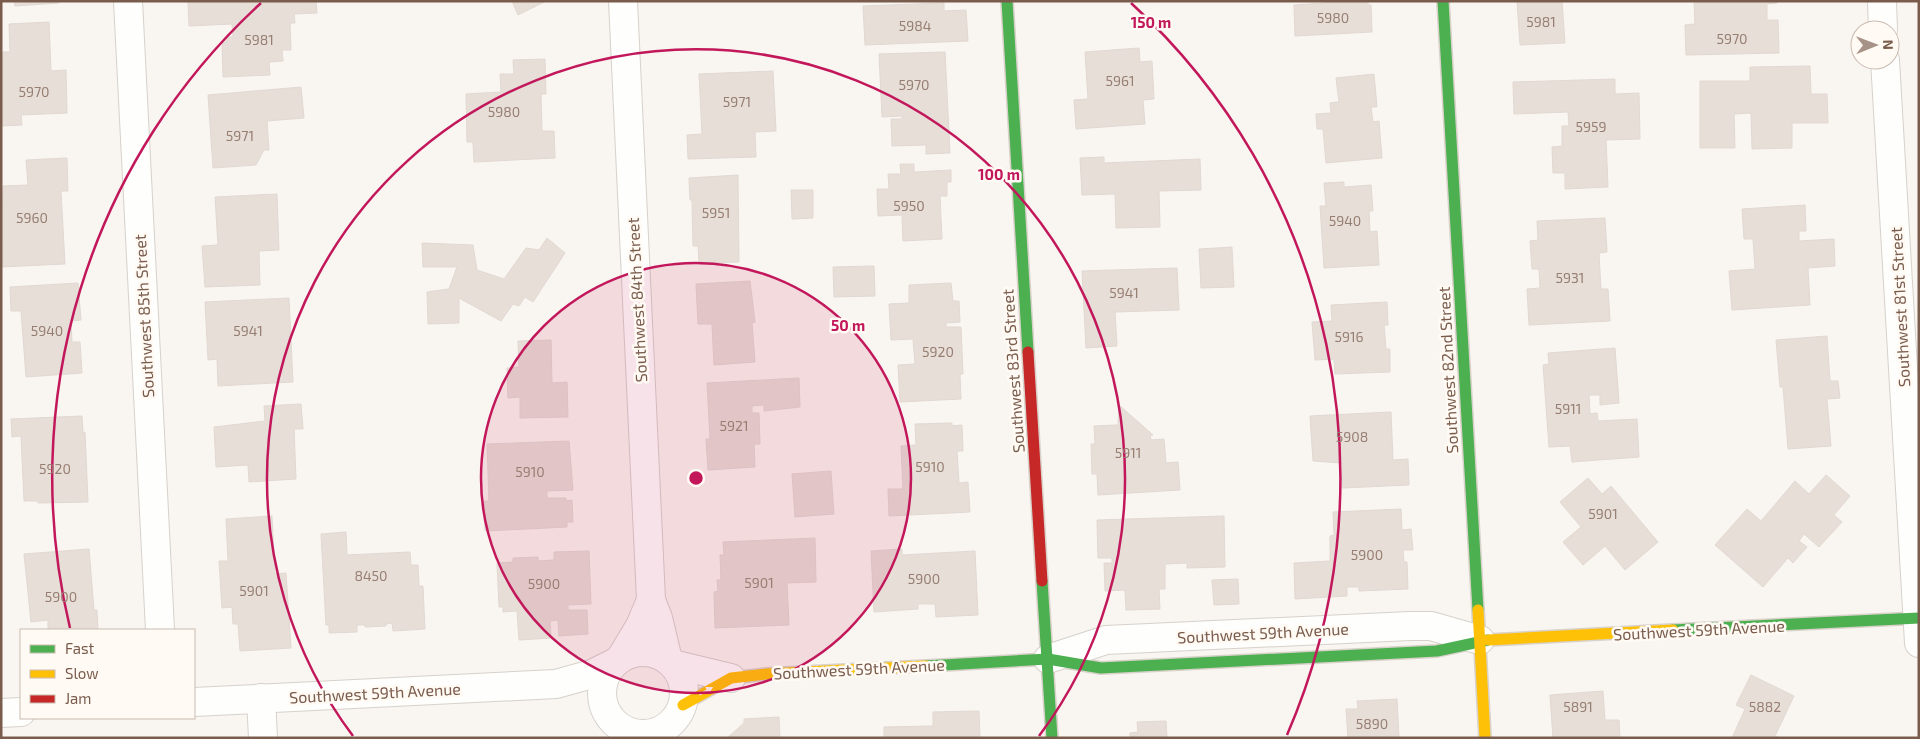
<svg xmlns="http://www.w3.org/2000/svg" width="1920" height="739" viewBox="0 0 1920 739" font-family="'Exo 2',sans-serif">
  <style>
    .building { fill: #e6ded7; stroke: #e2d8d2 }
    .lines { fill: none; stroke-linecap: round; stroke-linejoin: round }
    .street-casing { stroke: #d7d1cb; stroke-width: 30 }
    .fast-casing { stroke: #d9d2cb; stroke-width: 14 }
    .slow-casing { stroke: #d9d2cb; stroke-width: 14 }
    .jam-casing { stroke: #d9d2cb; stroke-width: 14 }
    .street { stroke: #fefefd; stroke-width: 28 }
    .fast { stroke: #4caf50; stroke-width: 11 }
    .slow { stroke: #ffc107; stroke-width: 11 }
    .jam { stroke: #c62828; stroke-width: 11 }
    .oneway { fill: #fffaf3 }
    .ring { fill: none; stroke: #c2185b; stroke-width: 2.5 }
    .labels { text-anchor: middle; stroke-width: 5; stroke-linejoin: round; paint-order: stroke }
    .number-label { font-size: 14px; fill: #977e72 }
    .street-label { font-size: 16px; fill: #7a5c4d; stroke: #fffaf3 }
    .centre { fill: #c2185b; stroke: #fffaf3; stroke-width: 2.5 }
    .ring-label { font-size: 15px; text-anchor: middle; font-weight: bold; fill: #c2185b; stroke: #fffaf3; stroke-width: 5; stroke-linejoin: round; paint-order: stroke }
  </style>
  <rect width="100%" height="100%" fill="#f9f5f0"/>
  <g class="building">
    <polygon points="14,1 59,1 59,3 15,6"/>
    <polygon points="188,1 316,1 317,13 294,14 295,23 290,23 291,50 282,50 283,61 269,62 270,75 223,77 222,43 226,42 226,37 233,37 232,24 189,26"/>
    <polygon points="512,1 546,1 518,15"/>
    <polygon points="1325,1 1368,1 1368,5 1371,5 1372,32 1295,36 1294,5 1325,3"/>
    <polygon points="1517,1 1562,1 1565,43 1520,45"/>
    <polygon points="1694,1 1777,1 1777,3 1767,4 1767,20 1778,20 1779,53 1686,55 1685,25 1695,24"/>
    <polygon points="944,3 944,11 966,10 968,41 865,45 863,6"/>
    <polygon points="49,22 51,71 66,70 67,113 21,115 22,125 1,126 1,52 10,52 9,24"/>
    <polygon points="1139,48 1140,62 1152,61 1154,99 1143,100 1145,124 1076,129 1074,100 1088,99 1085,52"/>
    <polygon points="945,52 950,153 926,154 926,145 892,146 891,119 902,119 902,116 882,117 879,54"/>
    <polygon points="545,59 546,94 541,94 542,131 554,131 555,158 474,162 473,142 467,142 466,94 501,92 500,74 514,74 513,60"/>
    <polygon points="1810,66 1811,94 1827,94 1828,123 1792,123 1792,148 1752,149 1751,113 1734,114 1735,148 1700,148 1700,81 1750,81 1750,67"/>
    <polygon points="773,71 776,131 755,132 756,157 688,159 687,135 702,134 699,74"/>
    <polygon points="1374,74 1377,107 1371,107 1373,122 1379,121 1382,158 1326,163 1323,129 1317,129 1316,114 1331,113 1330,103 1339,102 1336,78"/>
    <polygon points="1615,79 1615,94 1639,93 1640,139 1606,140 1608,187 1565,189 1565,173 1553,173 1552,147 1562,146 1562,126 1569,126 1568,112 1514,114 1513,82"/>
    <polygon points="301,87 304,118 267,121 269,150 264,150 256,165 213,168 208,95"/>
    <polygon points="1104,157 1104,163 1200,159 1201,190 1159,191 1160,227 1116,228 1115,194 1082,195 1080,158"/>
    <polygon points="67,158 68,191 61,191 65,264 1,267 3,186 28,185 26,160"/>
    <polygon points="900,164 914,164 914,172 951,170 951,182 947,182 947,196 940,196 942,239 903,241 902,215 878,216 877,189 889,189 888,174 901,174"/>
    <polygon points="738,175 739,262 699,263 698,246 693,246 692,200 690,200 689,178"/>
    <polygon points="1344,182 1344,187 1371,185 1373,211 1369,211 1370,232 1377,231 1379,265 1324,268 1320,206 1326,206 1324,183"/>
    <polygon points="791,190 813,190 813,218 792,219"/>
    <polygon points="277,194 279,250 259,251 260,285 205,287 202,246 218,245 215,197"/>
    <polygon points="1805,205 1806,231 1799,231 1799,241 1834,239 1835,266 1808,268 1810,305 1732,310 1729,271 1755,269 1753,239 1744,239 1742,209"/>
    <polygon points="1605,218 1607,252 1599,253 1601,289 1608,289 1610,321 1529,325 1527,289 1540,288 1539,269 1532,269 1530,241 1538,240 1537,221"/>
    <polygon points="547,238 565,253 533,302 525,297 519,306 513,304 501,321 459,298 459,323 428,324 427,292 449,289 457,267 423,267 422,243 473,245 477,270 504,279 526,248 539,250"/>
    <polygon points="1232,247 1234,287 1201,288 1199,249"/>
    <polygon points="874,266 875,296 834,297 833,267"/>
    <polygon points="1177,268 1179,310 1115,312 1117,346 1086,348 1082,271"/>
    <polygon points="750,281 755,322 752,323 755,362 714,365 712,324 698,324 696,284"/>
    <polygon points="78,283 81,320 71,321 72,342 80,342 82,373 26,377 21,311 11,311 10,287"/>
    <polygon points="951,283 953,301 959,301 960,322 946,323 946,327 961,327 963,374 960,374 961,399 900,402 898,365 915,364 913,339 891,340 889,304 909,303 909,285"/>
    <polygon points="289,298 293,382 218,386 217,359 208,360 205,302"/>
    <polygon points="1387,302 1388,325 1384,325 1386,349 1390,349 1390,372 1335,374 1334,359 1315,360 1312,322 1332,321 1331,305"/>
    <polygon points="1827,336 1830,381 1838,381 1840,398 1827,399 1831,446 1788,449 1783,387 1780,387 1776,340"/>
    <polygon points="551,340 552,383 567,382 568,417 520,418 520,397 508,398 507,368 519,367 518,341"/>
    <polygon points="1615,348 1619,403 1600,405 1600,395 1589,395 1590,414 1597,413 1598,421 1637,419 1639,457 1572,462 1570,446 1549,447 1543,365 1549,364 1548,353"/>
    <polygon points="799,378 800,407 764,411 764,405 752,406 752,413 759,413 760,444 754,444 755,467 708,470 706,439 710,439 707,383"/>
    <polygon points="301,404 303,429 294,429 296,479 249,482 248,465 216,467 214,427 265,421 264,406"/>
    <polygon points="1119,405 1153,435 1150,435 1151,440 1164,439 1166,463 1178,462 1180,490 1098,495 1097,474 1092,474 1091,444 1095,444 1094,426 1118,425"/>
    <polygon points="1391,412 1393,460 1408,459 1409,485 1342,488 1342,463 1313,461 1310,416"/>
    <polygon points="82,416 83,433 85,432 88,502 38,503 38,501 24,501 21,436 12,437 11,419"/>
    <polygon points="952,423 952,426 962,425 963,451 957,451 959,483 968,482 970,512 889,516 888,489 903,489 901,446 916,445 915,424"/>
    <polygon points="569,441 573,490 547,491 547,498 566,498 566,501 572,500 573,522 567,522 567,527 485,531 484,501 489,501 487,444"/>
    <polygon points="831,471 834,514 795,517 792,474"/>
    <polygon points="1826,475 1850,496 1834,515 1842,522 1819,547 1804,534 1799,541 1807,547 1793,563 1788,558 1763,587 1715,545 1747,509 1761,521 1795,481 1809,494"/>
    <polygon points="1588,478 1602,494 1611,486 1658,542 1625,570 1605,546 1583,565 1563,542 1581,527 1560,502"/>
    <polygon points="1401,509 1402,530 1411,529 1413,550 1403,550 1404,562 1407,562 1408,589 1359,591 1359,587 1347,587 1347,596 1295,599 1294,563 1330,561 1330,536 1334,535 1333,512"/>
    <polygon points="272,516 275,574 286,573 291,648 240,651 238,624 233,624 232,607 222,608 219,561 228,561 226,519"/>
    <polygon points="1224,516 1225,567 1187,568 1187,563 1165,564 1165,589 1159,589 1160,609 1126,610 1125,590 1105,591 1104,563 1112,563 1112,558 1098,558 1097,520"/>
    <polygon points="346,532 347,555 410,552 411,565 418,565 419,586 423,586 425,629 393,631 392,623 386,624 386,626 365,627 365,625 357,625 357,632 329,633 329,625 326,625 321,534"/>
    <polygon points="815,538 816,582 787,583 789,625 715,628 714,592 718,591 717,580 721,580 720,555 724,555 723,542"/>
    <polygon points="89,549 94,610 97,610 98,630 48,630 48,620 31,622 24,554"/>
    <polygon points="902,549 902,555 975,551 978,615 936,617 935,604 918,604 918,609 874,612 871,551"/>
    <polygon points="589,551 591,604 568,605 568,610 587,610 588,634 559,636 558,620 550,621 551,638 519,640 517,611 503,612 503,607 499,607 497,563 513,562 513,558 538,557 538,561 554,560 554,552"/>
    <polygon points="1238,579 1239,604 1214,605 1212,580"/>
    <polygon points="1751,675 1794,696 1775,736 1779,738 1732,738 1745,709 1736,705"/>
    <polygon points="1603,691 1605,720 1619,720 1620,738 1553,738 1550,695"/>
    <polygon points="1397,699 1399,738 1348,738 1346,709 1358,709 1357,701"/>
    <polygon points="979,711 980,738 884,738 884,727 933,726 933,712"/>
    <polygon points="779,717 780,738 727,738 744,723 744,719"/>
    <polygon points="1166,721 1167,738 1130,738 1130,733 1138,732 1137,722"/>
  </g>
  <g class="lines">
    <g class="street-casing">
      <g id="street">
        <polyline points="128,1 160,630"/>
        <polyline points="623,1 651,600 658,618 668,660"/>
        <polyline points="1882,1 1883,30"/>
        <polyline points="1885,60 1919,643"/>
        <circle cx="643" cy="693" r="41"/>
        <polyline points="622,656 640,626 651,600"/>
        <polyline points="1048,659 1106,640 1410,626 1431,626 1480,640"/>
        <polyline points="673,664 731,678"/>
        <polyline points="261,698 263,738"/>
        <polyline points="194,702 556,684 592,674 614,663"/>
        <polyline points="1,713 21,712"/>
      </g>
    </g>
    <g class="fast-casing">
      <g id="fast">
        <polyline points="1007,1 1028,352"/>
        <polyline points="1443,1 1478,610"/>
        <polyline points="1042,581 1052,738"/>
        <polyline points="1673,630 1919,618"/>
        <polyline points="926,666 1048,659 1101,668 1437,651 1488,640"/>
      </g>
    </g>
    <g class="slow-casing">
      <g id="slow">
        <polyline points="1478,610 1485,738"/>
        <polyline points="1488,640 1673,630"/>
        <polyline points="683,705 731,678 766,674 926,666"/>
      </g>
    </g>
    <g class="jam-casing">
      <polyline id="jam" points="1028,352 1042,581"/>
    </g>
    <use href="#street" class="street"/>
    <use href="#fast" class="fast"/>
    <use href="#slow" class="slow"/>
    <use href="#jam" class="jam"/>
  </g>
  <defs><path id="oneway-solid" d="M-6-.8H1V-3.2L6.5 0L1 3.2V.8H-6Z" transform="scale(1.25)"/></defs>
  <use class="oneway" href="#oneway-solid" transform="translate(706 691) rotate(-29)"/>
  <circle cx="696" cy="478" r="215" fill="#c2185b" fill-opacity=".12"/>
  <g class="ring">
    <circle cx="696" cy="478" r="215"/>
    <path d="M353 736A429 429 0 1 1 1039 736"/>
    <path d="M70 628A644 644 0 0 1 261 3M1131 3A644 644 0 0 1 1287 735"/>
  </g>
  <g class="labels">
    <g class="number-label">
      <text x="1333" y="23">5980</text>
      <text x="1541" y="27">5981</text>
      <text x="915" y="31">5984</text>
      <text x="1732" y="44">5970</text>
      <text x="259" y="45">5981</text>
      <text x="1120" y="86">5961</text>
      <text x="914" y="90">5970</text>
      <text x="34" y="97">5970</text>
      <text x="737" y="107">5971</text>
      <text x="504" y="117">5980</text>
      <text x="1591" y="132">5959</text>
      <text x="240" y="141">5971</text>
      <text x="909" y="211">5950</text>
      <text x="716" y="218">5951</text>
      <text x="32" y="223">5960</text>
      <text x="1345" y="226">5940</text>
      <text x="1570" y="283">5931</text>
      <text x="1124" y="298">5941</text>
      <text x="47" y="336">5940</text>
      <text x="248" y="336">5941</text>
      <text x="1349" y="342">5916</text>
      <text x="938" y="357">5920</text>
      <text x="1568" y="414">5911</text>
      <text x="734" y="431">5921</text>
      <text x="1352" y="442">5908</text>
      <text x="1128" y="458">5911</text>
      <text x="930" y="472">5910</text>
      <text x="55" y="474">5920</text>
      <text x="530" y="477">5910</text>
      <text x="1603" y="519">5901</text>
      <text x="1367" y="560">5900</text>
      <text x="371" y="581">8450</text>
      <text x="924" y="584">5900</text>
      <text x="759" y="588">5901</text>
      <text x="544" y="589">5900</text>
      <text x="254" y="596">5901</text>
      <text x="61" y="602">5900</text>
      <text x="1578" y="712">5891</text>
      <text x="1765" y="712">5882</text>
      <text x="1372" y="729">5890</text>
    </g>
    <g class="street-label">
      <text transform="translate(637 300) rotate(-93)" y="6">Southwest 84th Street</text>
      <text transform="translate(1900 307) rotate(-93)" y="6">Southwest 81st Street</text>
      <text transform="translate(144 316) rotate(-93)" y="6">Southwest 85th Street</text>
      <text transform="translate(1448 370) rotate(-93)" y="6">Southwest 82nd Street</text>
      <text transform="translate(1013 371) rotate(-94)" y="6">Southwest 83rd Street</text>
      <text transform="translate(1699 630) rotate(-3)" y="6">Southwest 59th Avenue</text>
      <text transform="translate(1263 633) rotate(-3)" y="6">Southwest 59th Avenue</text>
      <text transform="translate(859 669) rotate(-3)" y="6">Southwest 59th Avenue</text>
      <text transform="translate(375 693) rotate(-3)" y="6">Southwest 59th Avenue</text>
    </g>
  </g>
  <circle cx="696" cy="478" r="8" class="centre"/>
  <g class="ring-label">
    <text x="1151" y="28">150 m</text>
    <text x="999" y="180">100 m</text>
    <text x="848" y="331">50 m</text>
  </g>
  <rect width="1920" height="739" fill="none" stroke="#7a5c4d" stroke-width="5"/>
  <rect x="20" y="629" width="175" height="90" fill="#fffaf3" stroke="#cabbb1"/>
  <rect x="30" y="645" width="25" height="8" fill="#4caf50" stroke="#cabbb1"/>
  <text x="65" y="654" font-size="15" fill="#7a5c4d">Fast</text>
  <rect x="30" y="670" width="25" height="8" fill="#ffc107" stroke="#cabbb1"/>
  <text x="65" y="679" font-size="15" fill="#7a5c4d">Slow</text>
  <rect x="30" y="695" width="25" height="8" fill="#c62828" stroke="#cabbb1"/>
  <text x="65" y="704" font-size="15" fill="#7a5c4d">Jam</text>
  <g transform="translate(1875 45) rotate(89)"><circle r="24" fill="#fffaf3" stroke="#cabbb1"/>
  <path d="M0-4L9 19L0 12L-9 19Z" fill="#a69286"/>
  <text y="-8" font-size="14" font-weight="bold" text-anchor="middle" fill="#7a5c4d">N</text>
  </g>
</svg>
